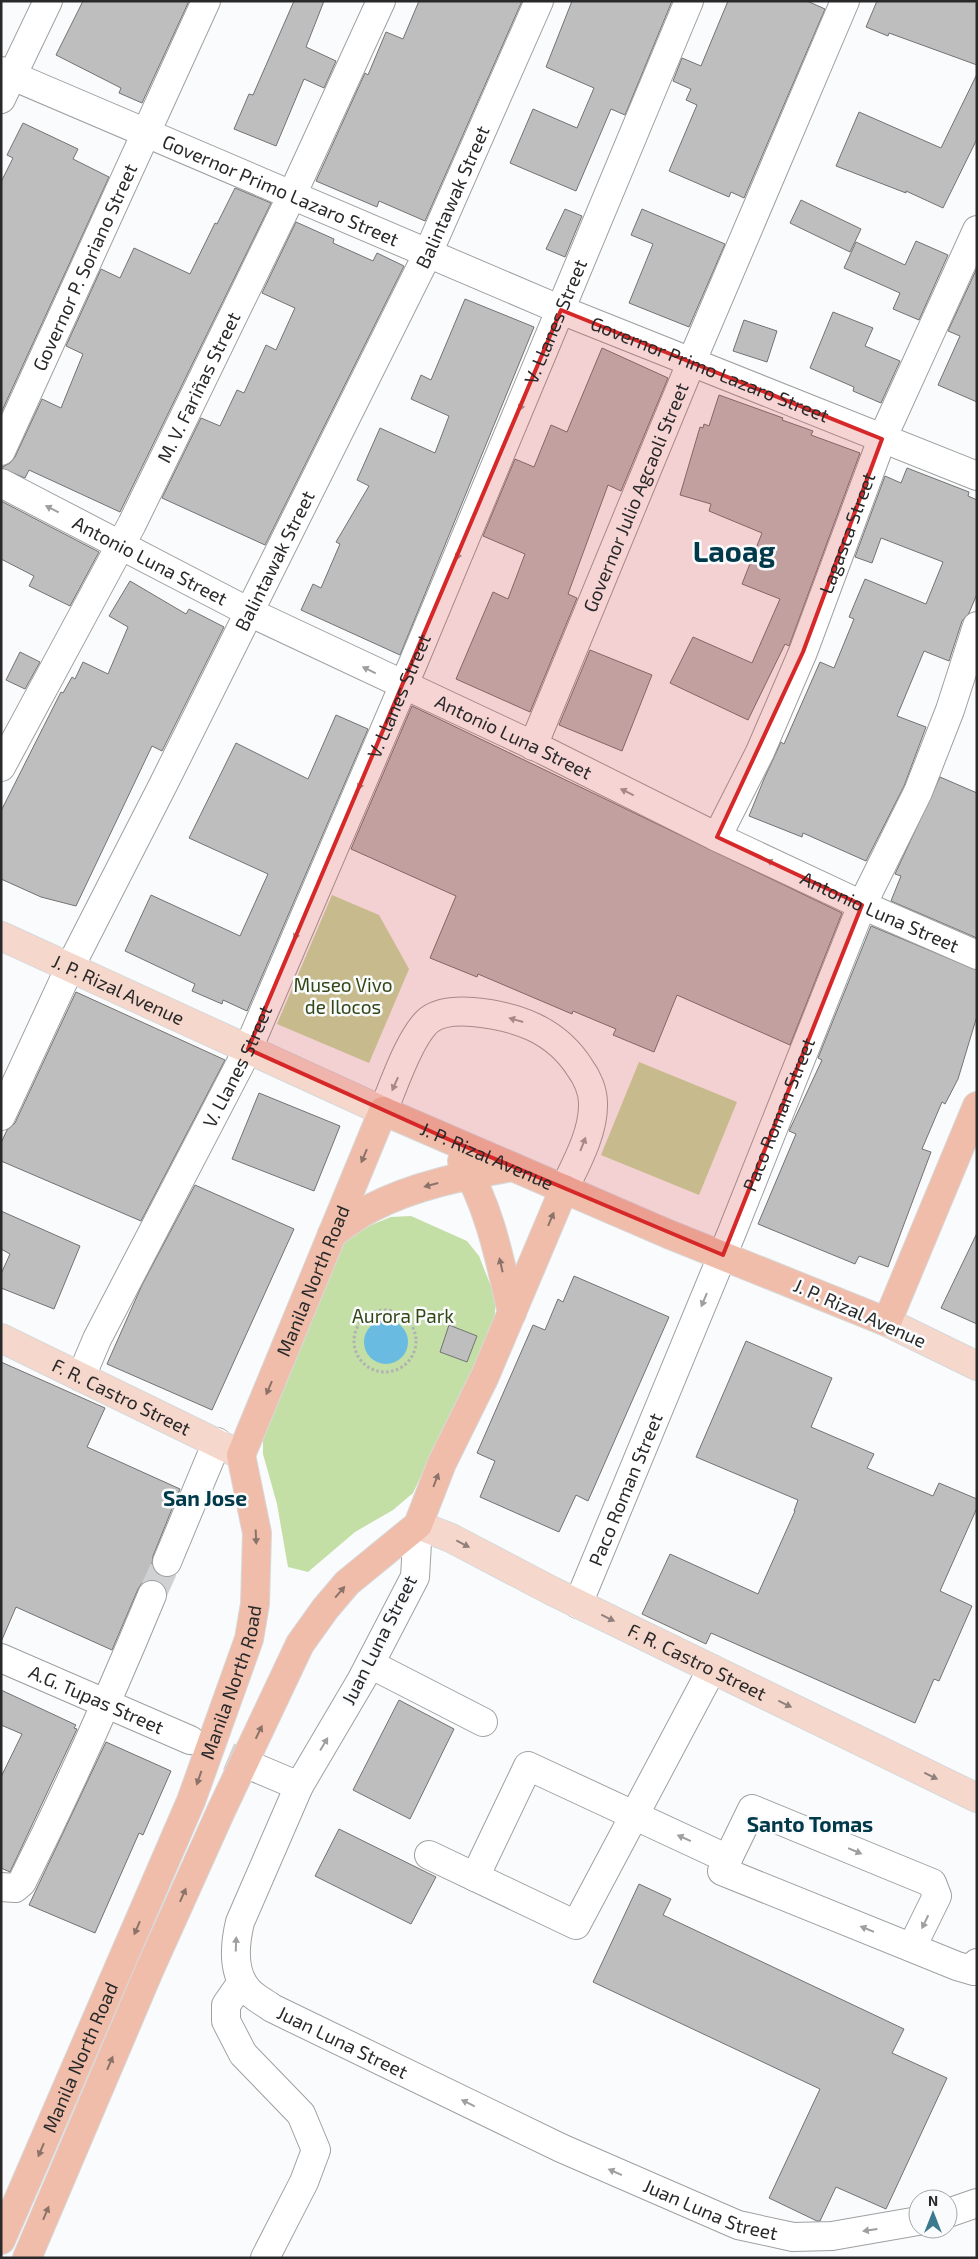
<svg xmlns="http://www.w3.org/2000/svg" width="978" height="2259" viewBox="0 0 978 2259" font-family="'Exo 2',sans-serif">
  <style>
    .green { fill: #c3dfa5 }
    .water { fill: #69bbe1 }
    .building { fill: #bfbebf; stroke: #747374 }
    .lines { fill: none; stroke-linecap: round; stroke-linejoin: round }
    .minor-tunnel { stroke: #d0d1d2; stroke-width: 28; stroke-dasharray: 28 14; stroke-linecap: butt }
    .minor-casing { stroke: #9fa0a1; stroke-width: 30 }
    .major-casing { stroke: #d8d8d9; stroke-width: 30 }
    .highway-casing { stroke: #d8d8d9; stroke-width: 30 }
    .path { stroke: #b0b1b2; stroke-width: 3; stroke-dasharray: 2.5 2.5; stroke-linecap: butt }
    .minor { stroke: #fff; stroke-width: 28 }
    .major { stroke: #f6d7cc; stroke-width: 28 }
    .highway { stroke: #f0bdaa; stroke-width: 28 }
    .oneway { fill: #9f9f9f }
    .oneway2 { fill: #8c736a }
    .oneway3 { fill: #90807b }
    .marked { fill: #d62828; fill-opacity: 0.2; stroke: #d62828; stroke-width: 4; stroke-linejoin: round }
    .labels { text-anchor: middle; stroke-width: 5; stroke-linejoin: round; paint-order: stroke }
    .street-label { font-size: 19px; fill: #29292a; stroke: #fafbfc }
    .park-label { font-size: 19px; fill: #324616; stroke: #fafbfc }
    .quarter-label { font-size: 21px; font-weight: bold; fill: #003949; stroke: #fafbfc }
    .town-label { font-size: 29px; font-weight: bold; fill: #003949; stroke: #fafbfc }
  </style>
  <rect width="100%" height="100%" fill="#fafbfc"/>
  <g class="green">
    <polygon points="332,895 379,915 409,969 369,1063 277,1024"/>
    <polygon points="639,1062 737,1102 699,1195 601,1155"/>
    <polygon points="411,1216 467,1241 479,1256 496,1299 494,1323 413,1493 393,1510 355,1532 308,1572 288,1567 277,1504 263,1454 263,1428 341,1243 371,1225 391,1217"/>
  </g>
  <circle class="water" cx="386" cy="1342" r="22"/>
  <g class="building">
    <polygon points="83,1 189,1 142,103 119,93 121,88 56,55"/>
    <polygon points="294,1 324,1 306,47 336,61 324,88 304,79 276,146 234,129 249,94 253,95"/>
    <polygon points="419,1 522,1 425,221 379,201 377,207 316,181 365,73 368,75 386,32 403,39"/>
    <polygon points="572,1 672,1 625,115 611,109 576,191 510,163 533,109 577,128 594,88 546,67"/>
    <polygon points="728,1 807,1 825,9 744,198 731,192 729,197 669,171 697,105 686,100 691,89 673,81 682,58 701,66"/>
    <polygon points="877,1 977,1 977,65 889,33 888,36 866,27"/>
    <polygon points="977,74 977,139 943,208 906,191 906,193 836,166 859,112 941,148"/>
    <polygon points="23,123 78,149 73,159 109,177 1,413 1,182 13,158 7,155"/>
    <polygon points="235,188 271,203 120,512 29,470 25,478 1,468 10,463 15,457 42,399 61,408 83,354 66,346 101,269 120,278 134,248 190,274 215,223 217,224"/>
    <polygon points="801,200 861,229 850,252 790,223"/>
    <polygon points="565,209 582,216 565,257 546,249"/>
    <polygon points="642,209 725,244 689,327 629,303 653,244 631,235"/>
    <polygon points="296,222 334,239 333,243 373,261 377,253 404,266 265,545 162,498 201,418 220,426 237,390 244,393 266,345 276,350 295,308 262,293"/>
    <polygon points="916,241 948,255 919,320 893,309 900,293 844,268 856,242 905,265"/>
    <polygon points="977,268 977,402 938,385 960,336 948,331"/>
    <polygon points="465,299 534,327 400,655 301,610 313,584 321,588 340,544 336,542 369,486 357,480 380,428 435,453 449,416 411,399 421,375 431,380"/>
    <polygon points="833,312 873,328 865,346 900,361 881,403 853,391 854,387 810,368"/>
    <polygon points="744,320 777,331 767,362 733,351"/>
    <polygon points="602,348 668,378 621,491 608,485 568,594 577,598 530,712 456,679 493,592 508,599 525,554 483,536 515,459 534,467 551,425 567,432"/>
    <polygon points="719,395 783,418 782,420 813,431 811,435 860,453 789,646 785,644 748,720 670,683 693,637 752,663 780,599 742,584 762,533 709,511 711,504 680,495 700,427 703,428 704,424 709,426"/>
    <polygon points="907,468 969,492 968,496 977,500 977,594 969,613 962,621 949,661 924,651 897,716 926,727 904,786 866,861 803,833 802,837 749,816 764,779 781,742 784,744 820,662 834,668 854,619 849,617 865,579 926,604 943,562 881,538 872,563 855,557 885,476 901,483"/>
    <polygon points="1,501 99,552 70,606 29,586 34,576 1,559"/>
    <polygon points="130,581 186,614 189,609 224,627 162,751 152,746 76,906 41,897 1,879 1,811 61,692 63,693 72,677 75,679 83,662 108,674 128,627 109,616"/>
    <polygon points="590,650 652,675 622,751 559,725"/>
    <polygon points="20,652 40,662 25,689 6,680"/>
    <polygon points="412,706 842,913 790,1045 677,995 654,1052 613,1035 616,1029 573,1011 572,1014 478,974 477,977 430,958 456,896 351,849"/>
    <polygon points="336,715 368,729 247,1011 223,1000 222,1004 192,991 195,984 125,951 151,895 240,936 268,874 189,838 236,743 308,779"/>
    <polygon points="940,777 977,793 977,938 891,901 901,876 895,874"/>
    <polygon points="871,926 977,970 977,1016 958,1079 945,1104 942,1102 922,1149 931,1152 888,1267 859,1256 855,1264 758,1224 796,1134 789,1131 822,1060 818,1058"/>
    <polygon points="76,992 225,1060 141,1221 1,1161 1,1143 7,1130 15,1123"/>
    <polygon points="259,1093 340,1126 314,1191 232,1159"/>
    <polygon points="195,1185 294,1229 212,1410 107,1364 142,1285"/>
    <polygon points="1,1211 80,1246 54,1309 1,1288 1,1274 10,1254 1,1249"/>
    <polygon points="977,1233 977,1324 941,1308"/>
    <polygon points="574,1276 669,1317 588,1501 576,1495 559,1532 480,1497 495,1461 477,1453 533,1325 545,1330 558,1299 563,1302"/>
    <polygon points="449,1325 477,1336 467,1362 440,1352"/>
    <polygon points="746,1341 832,1378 811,1427 874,1454 867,1468 933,1496 939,1483 977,1499 977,1508 940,1591 972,1606 939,1681 934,1679 915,1723 711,1633 706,1644 642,1614 670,1554 758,1594 795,1511 794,1511 798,1500 696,1457"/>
    <polygon points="1,1362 105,1408 87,1447 180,1489 153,1556 152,1564 155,1572 161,1577 169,1577 165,1586 158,1580 150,1580 142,1583 138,1589 112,1650 16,1607 1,1642"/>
    <polygon points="1,1690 76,1725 74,1728 77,1729 10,1872 1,1868 1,1777 22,1734 1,1725"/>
    <polygon points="399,1700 454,1729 410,1819 353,1790"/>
    <polygon points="106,1742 171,1771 143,1835 139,1833 95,1933 29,1905"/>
    <polygon points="339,1829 436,1877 411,1924 315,1876"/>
    <polygon points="639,1884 671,1899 663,1915 904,2029 892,2053 947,2078 886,2209 836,2187 820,2221 817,2221 769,2198 820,2089 593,1982"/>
  </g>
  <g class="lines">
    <g class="minor-tunnel">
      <polyline points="152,1595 167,1562"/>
      <polyline points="190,1740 249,1765"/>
    </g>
    <g class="minor-casing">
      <g id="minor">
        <path id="s1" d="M1,71L561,310L977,476"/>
        <polyline points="1,99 48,1"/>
        <path id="s2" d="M1,451L206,1"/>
        <path id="s3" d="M1,483L249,612L543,750L717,837L862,905L977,955"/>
        <path id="s4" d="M533,746L691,363L845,1"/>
        <path id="s5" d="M1,767L132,524L292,195L381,1"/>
        <path id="s6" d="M717,837L760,752L803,652L882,439L977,230"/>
        <path d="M383,1111C393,1087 410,1036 429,1020C441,1011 460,1011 473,1012C517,1016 556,1030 580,1068C587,1077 593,1091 593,1103C594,1132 576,1164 564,1189"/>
        <path id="s7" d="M1,1116L70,967L163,785L428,253L539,1"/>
        <path id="s8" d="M81,1377L97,1339L248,1049L414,661L689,1"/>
        <path id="s9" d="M418,1525L415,1577L362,1679L299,1786L240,1922C235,1943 232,1971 247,1989C253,1997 264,2002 272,2008L561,2148L738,2225L793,2237L832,2236L918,2221"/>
        <polyline points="167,1562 217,1442"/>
        <path id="s10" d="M578,1604L732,1232L862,905L918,792L950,710L977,626"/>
        <path id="s11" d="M1,1658L190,1740"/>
        <polyline points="370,1664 483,1722"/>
        <polyline points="249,1765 299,1786"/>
        <polyline points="429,1855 576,1925 712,1669"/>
        <polyline points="475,1877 528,1766 728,1859"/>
        <path d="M1,1887L15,1888L22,1882C69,1788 112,1692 152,1595"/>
        <polyline points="912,1947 937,1896 932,1883 752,1809 722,1871 957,1966 974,1971 977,1963"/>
        <polyline points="242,1982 226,2005 226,2021 243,2054 301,2114 316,2150 304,2182 265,2258"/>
        <polyline points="948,2213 977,2203"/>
      </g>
    </g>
    <g class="major-casing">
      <g id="major">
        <path id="s12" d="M1,936L383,1111"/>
        <polyline points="887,1322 977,1366"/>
        <path id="s13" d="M1,1338L241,1455"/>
        <path id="s14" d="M418,1525L451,1538L552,1591L977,1798"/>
      </g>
    </g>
    <g class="highway-casing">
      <g id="highway">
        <path d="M462,1161C490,1207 500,1261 512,1313"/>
        <path d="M332,1234C344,1225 357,1215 371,1208C415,1185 464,1176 512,1167"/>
        <path id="s15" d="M1,2240L191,1801L249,1639L255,1604L257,1533L241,1455L383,1111L668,1234L887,1322L977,1106"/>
        <polyline points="27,2258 149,1971 221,1811 300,1644 325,1609 347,1583 418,1525 442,1463 485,1376 564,1189"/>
      </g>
    </g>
    <circle class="path" cx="385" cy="1341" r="31"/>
    <use href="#minor" class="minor"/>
    <use href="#major" class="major"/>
    <use href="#highway" class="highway"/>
  </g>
  <defs><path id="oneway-solid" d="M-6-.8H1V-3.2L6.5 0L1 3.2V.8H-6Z" transform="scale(1.25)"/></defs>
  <g class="oneway">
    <use href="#oneway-solid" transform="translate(522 404) rotate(113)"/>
    <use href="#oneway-solid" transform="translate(52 509) rotate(-153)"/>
    <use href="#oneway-solid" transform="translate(459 553) rotate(113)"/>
    <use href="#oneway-solid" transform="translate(369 670) rotate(-154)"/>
    <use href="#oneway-solid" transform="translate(361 783) rotate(113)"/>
    <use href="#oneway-solid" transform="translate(627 792) rotate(-154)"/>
    <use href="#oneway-solid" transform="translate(773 863) rotate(-155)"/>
    <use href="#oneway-solid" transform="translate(297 933) rotate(113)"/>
    <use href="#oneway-solid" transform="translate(516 1020) rotate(-164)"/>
    <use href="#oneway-solid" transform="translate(395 1084) rotate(114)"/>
    <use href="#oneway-solid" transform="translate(583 1144) rotate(-69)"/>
    <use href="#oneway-solid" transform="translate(704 1300) rotate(113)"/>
    <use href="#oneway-solid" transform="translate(324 1744) rotate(-59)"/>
    <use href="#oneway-solid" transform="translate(684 1838) rotate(-156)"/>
    <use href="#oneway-solid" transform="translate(855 1851) rotate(23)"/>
    <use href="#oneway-solid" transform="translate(925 1922) rotate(116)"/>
    <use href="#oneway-solid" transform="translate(867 1929) rotate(-158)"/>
    <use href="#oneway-solid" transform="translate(236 1944) rotate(-88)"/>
    <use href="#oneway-solid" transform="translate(468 2103) rotate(-154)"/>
    <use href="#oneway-solid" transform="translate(615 2172) rotate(-156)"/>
    <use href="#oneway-solid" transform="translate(870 2230) rotate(172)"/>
  </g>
  <g class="oneway2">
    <use href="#oneway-solid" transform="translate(364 1156) rotate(113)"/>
    <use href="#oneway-solid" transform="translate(431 1185) rotate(165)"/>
    <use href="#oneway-solid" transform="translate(551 1219) rotate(-67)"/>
    <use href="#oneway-solid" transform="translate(501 1265) rotate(-103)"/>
    <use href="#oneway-solid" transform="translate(269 1388) rotate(113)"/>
    <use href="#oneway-solid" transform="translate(436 1480) rotate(-69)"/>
    <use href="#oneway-solid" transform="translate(256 1537) rotate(87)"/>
    <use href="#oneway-solid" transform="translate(340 1592) rotate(-49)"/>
    <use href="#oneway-solid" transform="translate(259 1732) rotate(-64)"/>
    <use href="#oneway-solid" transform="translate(199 1778) rotate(109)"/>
    <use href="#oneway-solid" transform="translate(183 1895) rotate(-66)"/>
    <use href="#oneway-solid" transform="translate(137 1928) rotate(113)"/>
    <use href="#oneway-solid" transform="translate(110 2063) rotate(-67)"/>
    <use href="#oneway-solid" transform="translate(41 2150) rotate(113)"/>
    <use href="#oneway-solid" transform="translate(46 2213) rotate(-67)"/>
  </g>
  <g class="oneway3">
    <use href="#oneway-solid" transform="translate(463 1544) rotate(28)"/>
    <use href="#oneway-solid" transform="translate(608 1618) rotate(26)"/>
    <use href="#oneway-solid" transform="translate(785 1704) rotate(26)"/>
    <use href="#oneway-solid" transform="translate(931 1776) rotate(26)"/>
  </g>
  <path class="marked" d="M561,310L882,439L803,652L717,837L862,905L723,1255L450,1140L248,1049Z"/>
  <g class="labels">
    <g class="street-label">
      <text dy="7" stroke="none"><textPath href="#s1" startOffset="304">Governor Primo Lazaro Street</textPath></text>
      <text dy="7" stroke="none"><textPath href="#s7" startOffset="1024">Balintawak Street</textPath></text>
      <text dy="7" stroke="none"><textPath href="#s2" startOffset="202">Governor P. Soriano Street</textPath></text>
      <text dy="7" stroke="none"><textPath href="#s8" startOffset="1158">V. Llanes Street</textPath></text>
      <text dy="7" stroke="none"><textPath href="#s1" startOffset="769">Governor Primo Lazaro Street</textPath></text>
      <text dy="7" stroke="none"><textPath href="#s5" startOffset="428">M. V. Fariñas Street</textPath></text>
      <text dy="7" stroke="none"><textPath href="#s4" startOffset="269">Governor Julio Agcaoli Street</textPath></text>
      <text dy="7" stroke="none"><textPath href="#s6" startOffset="331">Lagasca Street</textPath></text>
      <text dy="7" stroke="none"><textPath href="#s3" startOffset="168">Antonio Luna Street</textPath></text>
      <text dy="7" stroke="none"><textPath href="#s7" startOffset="619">Balintawak Street</textPath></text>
      <text dy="7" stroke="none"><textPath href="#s8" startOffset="752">V. Llanes Street</textPath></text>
      <text dy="7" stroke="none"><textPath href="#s3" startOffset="572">Antonio Luna Street</textPath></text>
      <text dy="7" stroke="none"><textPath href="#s3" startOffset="978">Antonio Luna Street</textPath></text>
      <text dy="7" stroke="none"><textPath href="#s12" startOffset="129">J. P. Rizal Avenue</textPath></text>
      <text dy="7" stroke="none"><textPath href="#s8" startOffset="348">V. Llanes Street</textPath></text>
      <text dy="7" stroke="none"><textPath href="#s10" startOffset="529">Paco Roman Street</textPath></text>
      <text dy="7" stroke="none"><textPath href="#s15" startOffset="1322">J. P. Rizal Avenue</textPath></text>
      <text dy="7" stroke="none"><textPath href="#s15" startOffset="1025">Manila North Road</textPath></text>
      <text transform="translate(860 1313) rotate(24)" y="7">J. P. Rizal Avenue</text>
      <text dy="7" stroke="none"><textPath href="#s13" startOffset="134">F. R. Castro Street</textPath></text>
      <text dy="7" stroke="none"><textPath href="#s10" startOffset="124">Paco Roman Street</textPath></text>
      <text transform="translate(379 1640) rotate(-63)" y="7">Juan Luna Street</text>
      <text dy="7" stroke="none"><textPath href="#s14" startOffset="311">F. R. Castro Street</textPath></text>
      <text dy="7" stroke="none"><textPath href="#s15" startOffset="604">Manila North Road</textPath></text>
      <text dy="7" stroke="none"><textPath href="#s11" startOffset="104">A.G. Tupas Street</textPath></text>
      <text dy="7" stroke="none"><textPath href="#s9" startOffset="619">Juan Luna Street</textPath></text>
      <text dy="7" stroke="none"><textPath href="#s15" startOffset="199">Manila North Road</textPath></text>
      <text dy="7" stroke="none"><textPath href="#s9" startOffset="1024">Juan Luna Street</textPath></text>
    </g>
    <g class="park-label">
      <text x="343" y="992">Museo Vivo<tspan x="343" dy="22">de Ilocos</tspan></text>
      <text x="403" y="1323">Aurora Park</text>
    </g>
    <g class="quarter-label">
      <text x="205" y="1506">San Jose</text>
      <text x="810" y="1832">Santo Tomas</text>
    </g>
    <g class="town-label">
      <text x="734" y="562">Laoag</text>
    </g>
  </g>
  <rect width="978" height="2259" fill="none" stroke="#29292a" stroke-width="5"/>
  <g transform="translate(933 2214)"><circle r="24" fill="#fafbfc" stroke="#a6a7a8"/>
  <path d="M0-4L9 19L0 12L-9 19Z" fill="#3b798f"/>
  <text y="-8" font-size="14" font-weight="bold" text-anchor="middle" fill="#29292a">N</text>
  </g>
</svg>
